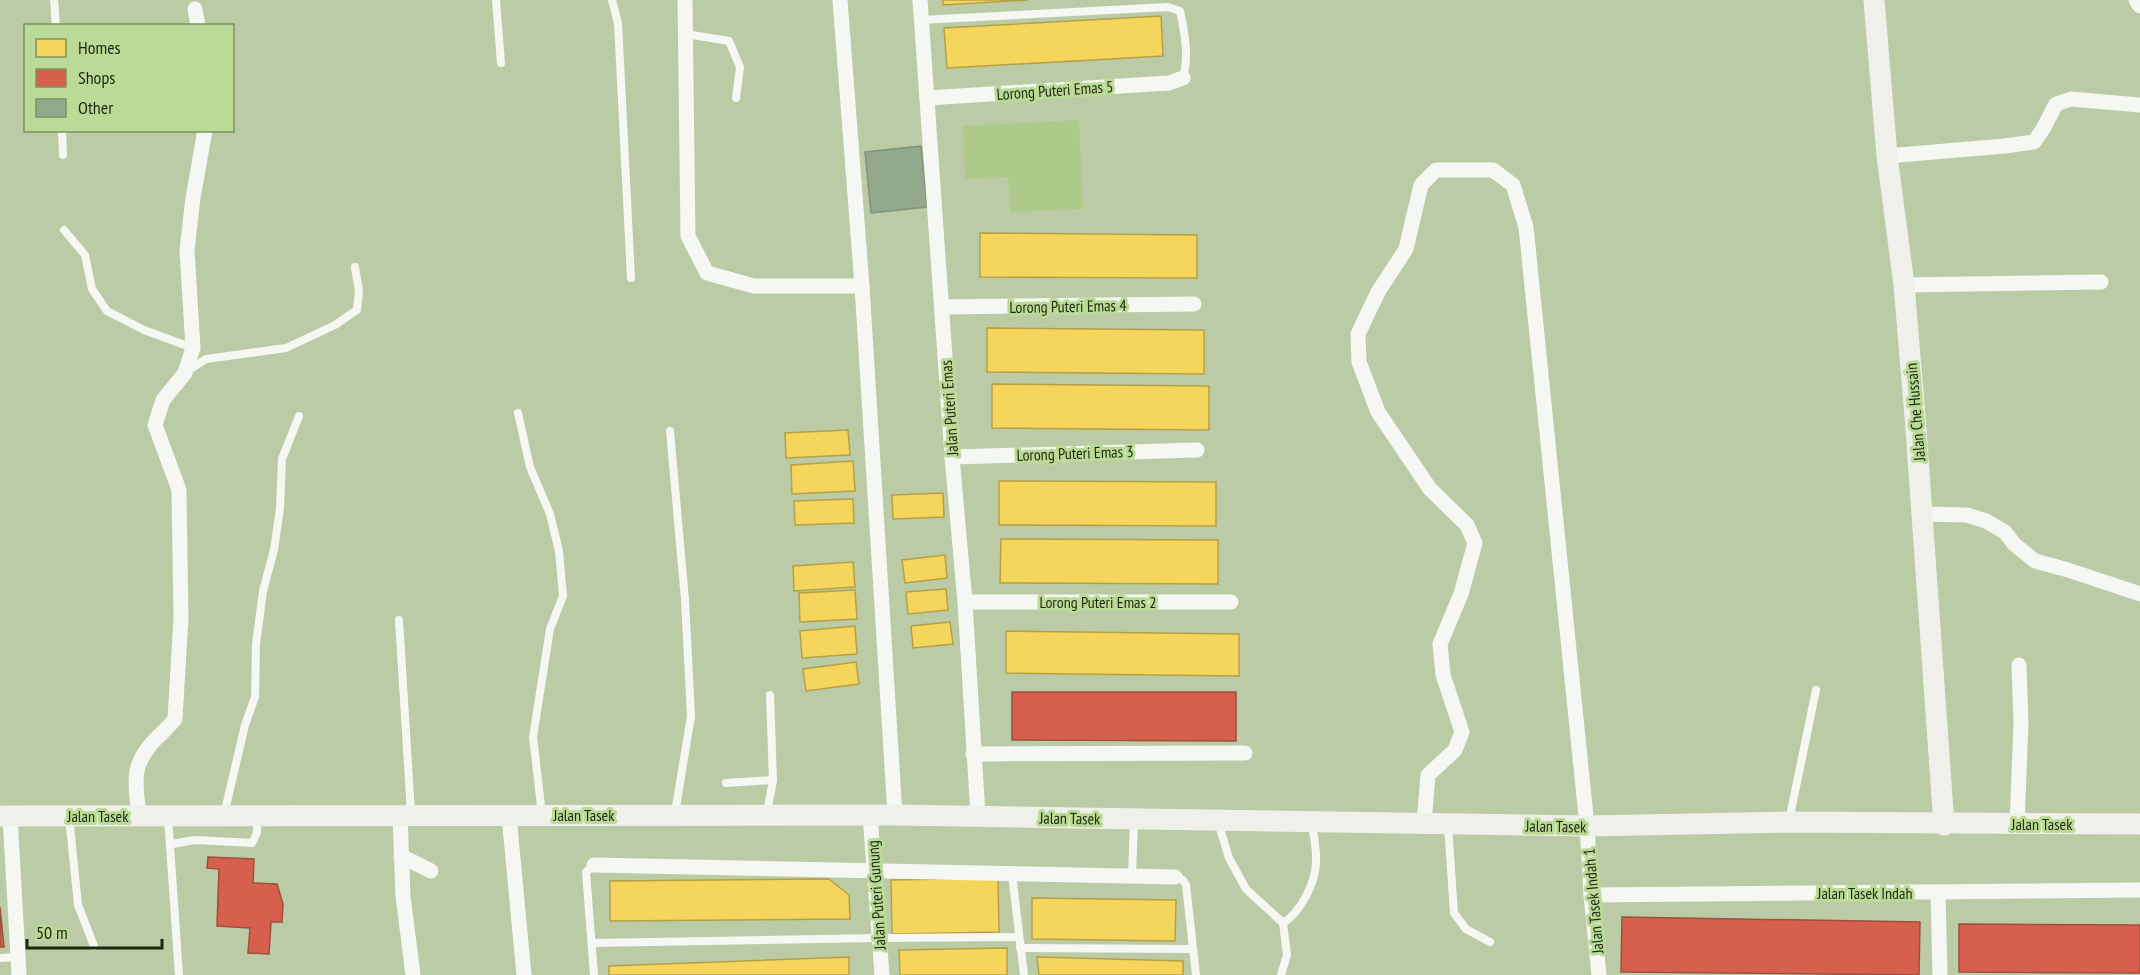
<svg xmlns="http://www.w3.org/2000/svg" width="2140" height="975" viewBox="0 0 2140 975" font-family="'PT Sans Narrow',sans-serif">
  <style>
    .green { fill: #aeca8a }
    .homes { fill: #f6d55c; stroke: #b5a145; stroke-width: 1.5 }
    .shops { fill: #d6604d; stroke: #9e503a; stroke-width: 1.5 }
    .building { fill: #92a98c; stroke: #819379; stroke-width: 1.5 }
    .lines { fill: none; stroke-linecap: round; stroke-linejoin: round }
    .lane { stroke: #f5f7f2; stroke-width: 8 }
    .street { stroke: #f5f7f2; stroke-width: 15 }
    .secondary { stroke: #f0f0eb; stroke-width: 21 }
    .labels { text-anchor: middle; stroke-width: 6; stroke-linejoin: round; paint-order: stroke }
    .street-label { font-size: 16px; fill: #1d290e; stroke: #bbda97 }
  </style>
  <rect width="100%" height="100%" fill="#bacba6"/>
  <polygon class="green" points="1079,120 1083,209 1010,212 1008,177 965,179 963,126"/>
  <g class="homes">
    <polygon points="943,0 1028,0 943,5"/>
    <polygon points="1161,16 1163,56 947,68 944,28"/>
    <polygon points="980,233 1197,235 1197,278 980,277"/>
    <polygon points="987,328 1204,330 1204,374 987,372"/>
    <polygon points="992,384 1209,386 1209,430 992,428"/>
    <polygon points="848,430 850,455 786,458 785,433"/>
    <polygon points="853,461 855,491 792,494 791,465"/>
    <polygon points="999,481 1216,482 1216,526 999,525"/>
    <polygon points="943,493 944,517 893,519 892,495"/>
    <polygon points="853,499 854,523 795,525 794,501"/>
    <polygon points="1001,539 1218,540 1218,584 1000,583"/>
    <polygon points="945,555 947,578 905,583 902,560"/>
    <polygon points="853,562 855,587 794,591 793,566"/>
    <polygon points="946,589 948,610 908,614 906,592"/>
    <polygon points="855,590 857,619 800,622 799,593"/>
    <polygon points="950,622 953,644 913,648 911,626"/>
    <polygon points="855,626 857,654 802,658 800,631"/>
    <polygon points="1006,631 1239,634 1239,676 1006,673"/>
    <polygon points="856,662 859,684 806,691 803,669"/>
    <polygon points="998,878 999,932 892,934 891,880"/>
    <polygon points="829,879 849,895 850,919 610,921 610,881"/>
    <polygon points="1032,898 1176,900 1175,941 1032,939"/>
    <polygon points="1007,948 1007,975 900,975 899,950"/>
    <polygon points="849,957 849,975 609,975 609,966"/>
    <polygon points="1037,957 1183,961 1183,975 1039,975"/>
  </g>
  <g class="shops">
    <polygon points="1012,692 1236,692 1236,741 1012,740"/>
    <polygon points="208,857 254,859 253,883 277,884 283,904 282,922 271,922 269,954 248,953 250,928 217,926 219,869 207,868"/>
    <polygon points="0,907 4,947 0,947"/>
    <polygon points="1622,917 1920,922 1919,975 1621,972"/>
    <polygon points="1959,924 2140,925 2140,973 1959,972"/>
  </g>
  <polygon class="building" points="921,146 927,207 871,213 865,152"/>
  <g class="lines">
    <g class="lane">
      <polyline points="54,0 56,26"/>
      <polyline points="496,0 501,63"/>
      <polyline points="612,0 618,23 631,278"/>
      <path d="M921,20L1168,7L1180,11C1185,34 1189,56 1183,78"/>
      <polyline points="686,34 729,41 740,67 736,98"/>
      <polyline points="62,130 63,155"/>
      <polyline points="64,230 85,255 92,289 107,311 144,330 193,348"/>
      <polyline points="186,372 206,359 286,348 335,325 357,310 359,291 355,267"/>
      <polyline points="518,413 530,467 550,514 559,551 563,596 550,629 533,737 542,814"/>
      <polyline points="670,431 685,600 691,716 675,813"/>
      <polyline points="399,620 411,813"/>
      <polyline points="726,783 773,780"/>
      <polyline points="767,813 773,780 770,695"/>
      <polyline points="224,815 245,725 255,697 256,644 263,591 274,550 280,508 282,459 299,416"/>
      <polyline points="69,817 78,905 94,946"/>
      <polyline points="168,817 179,975"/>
      <polyline points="1789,821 1816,690"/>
      <polyline points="1218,822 1229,858 1246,889 1283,923 1287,955 1281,975"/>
      <polyline points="1448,825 1454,913 1466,929 1490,942"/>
      <polyline points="172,844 195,840 252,843 257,833 257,817"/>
      <polyline points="594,865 586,872 594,975"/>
      <polyline points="1012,874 1024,975"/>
      <polyline points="1132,876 1134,820"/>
      <polyline points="1175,877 1183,880 1186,885 1196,975"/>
      <path d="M1283,923C1301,912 1316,882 1316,861C1317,849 1313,835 1312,823"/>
      <polyline points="592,943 879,938 1019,937"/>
      <polyline points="1020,948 1193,949"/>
      <polyline points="0,958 18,957"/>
    </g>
    <g class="street">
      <polyline points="685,0 688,236 707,273 754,286 862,286"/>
      <polyline points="840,0 862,286 895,815"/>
      <polyline points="920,0 952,457 965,602 978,816"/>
      <polyline points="2136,0 2140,6"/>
      <polyline points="195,9 198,26"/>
      <polyline points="927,98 1169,83 1183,78"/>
      <polyline points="1887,156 2005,146 2034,142 2043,129 2056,104 2071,99 2140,105"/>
      <polyline points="1904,285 2101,282"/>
      <polyline points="942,307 1194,304"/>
      <polyline points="952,457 1197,450"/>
      <polyline points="1923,514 1967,515 1986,521 2005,532 2014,544 2035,561 2068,570 2140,594"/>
      <polyline points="965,602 1231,602"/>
      <polyline points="973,754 1245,753"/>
      <polyline points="400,814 403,896 413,975"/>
      <polyline points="870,815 882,975"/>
      <polyline points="10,816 19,975"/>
      <path d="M139,816C136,785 130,768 152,743C159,735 168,728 175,719L181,618L179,490L155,425L163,400L185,373L193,348L187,250L193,198L205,130"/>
      <polyline points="509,816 524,975"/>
      <polyline points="1424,823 1428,775 1455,750 1462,732 1443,675 1440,644 1461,594 1475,543 1467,525 1430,489 1378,412 1359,362 1358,334 1378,292 1406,249 1421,185 1436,170 1493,170 1513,185 1526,227 1587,826 1591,895 1599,975"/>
      <polyline points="2017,824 2021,723 2019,665"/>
      <polyline points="401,856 431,871"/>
      <polyline points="594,865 1175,877"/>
      <polyline points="1938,892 1940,975"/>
      <polyline points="1591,895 2140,890"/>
    </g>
    <g class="secondary">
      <polyline points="1874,0 1887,156 1904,285 1915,416 1944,825"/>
      <polyline points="0,816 895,815 1587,826 1789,822 2140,824"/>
    </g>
  </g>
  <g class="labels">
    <g class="street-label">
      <text transform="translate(1055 90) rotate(-4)" y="6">Lorong Puteri Emas 5</text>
      <text transform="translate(1068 306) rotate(-1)" y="6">Lorong Puteri Emas 4</text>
      <text transform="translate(949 408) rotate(-94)" y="6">Jalan Puteri Emas</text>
      <text transform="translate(1915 412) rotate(-95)" y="6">Jalan Che Hussain</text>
      <text transform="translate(1075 453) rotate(-2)" y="6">Lorong Puteri Emas 3</text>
      <text x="1098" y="608">Lorong Puteri Emas 2</text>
      <text x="584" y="821">Jalan Tasek</text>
      <text x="98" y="822">Jalan Tasek</text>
      <text transform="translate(1070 818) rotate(1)" y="6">Jalan Tasek</text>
      <text x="2042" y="830">Jalan Tasek</text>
      <text transform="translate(1556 826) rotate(1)" y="6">Jalan Tasek</text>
      <text x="1865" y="899">Jalan Tasek Indah</text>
      <text transform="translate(876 895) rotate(-94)" y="6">Jalan Puteri Gunung</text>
      <text transform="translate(1593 901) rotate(-95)" y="6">Jalan Tasek Indah 1</text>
    </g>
  </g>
  <rect x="24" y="24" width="210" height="108" fill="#bbda97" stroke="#7c9360" stroke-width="1.5"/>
  <rect x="36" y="39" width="30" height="18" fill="#f6d55c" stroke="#7c9360" stroke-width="1.5"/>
  <text x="78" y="54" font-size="18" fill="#1d290e">Homes</text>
  <rect x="36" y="69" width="30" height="18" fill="#d6604d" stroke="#7c9360" stroke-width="1.5"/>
  <text x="78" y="84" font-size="18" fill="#1d290e">Shops</text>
  <rect x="36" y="99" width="30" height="18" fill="#92a98c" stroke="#7c9360" stroke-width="1.5"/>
  <text x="78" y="114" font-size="18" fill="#1d290e">Other</text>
  <path d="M27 939v9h135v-9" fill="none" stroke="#1d290e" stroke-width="3"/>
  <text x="36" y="939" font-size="18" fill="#1d290e" stroke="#bbda97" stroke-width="4.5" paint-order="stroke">50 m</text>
</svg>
